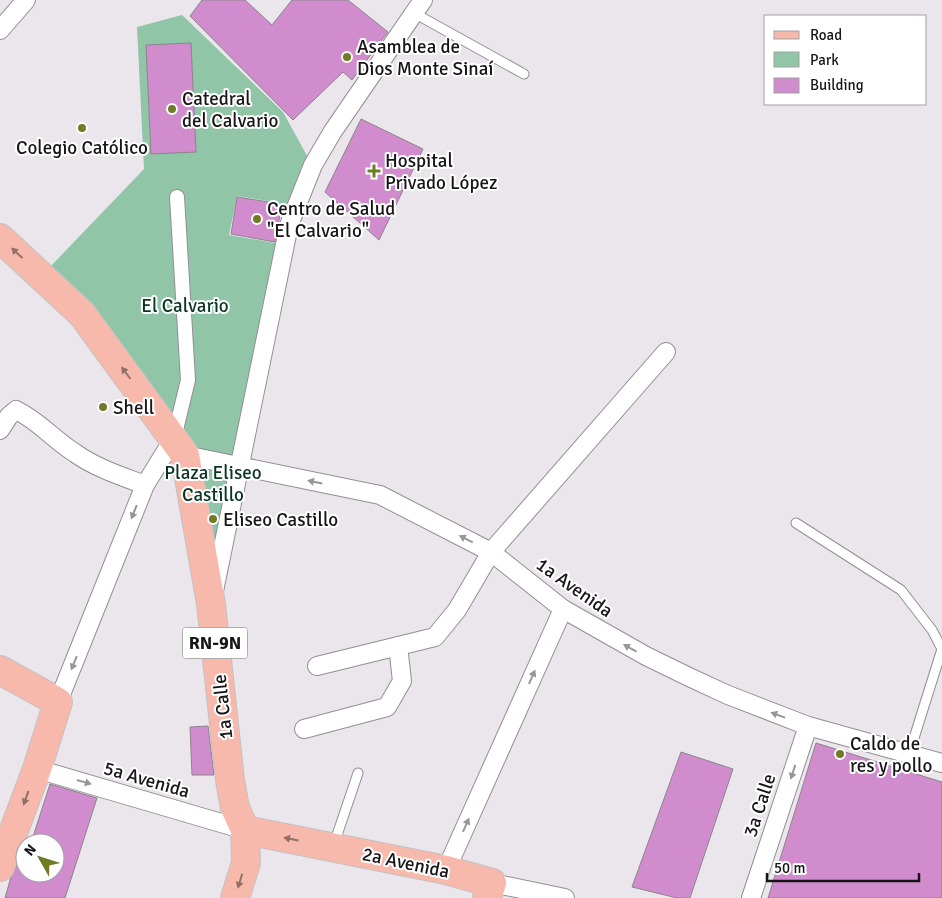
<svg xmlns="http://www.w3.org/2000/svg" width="942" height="898" viewBox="0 0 942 898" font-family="Signika,sans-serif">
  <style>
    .green { fill: #90c6a7 }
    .building { fill: #d08ccd; stroke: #8a8589 }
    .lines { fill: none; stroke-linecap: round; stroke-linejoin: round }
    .service-casing { stroke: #938e93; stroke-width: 11 }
    .pedestrian-casing { stroke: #938e93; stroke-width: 16 }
    .minor-casing { stroke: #938e93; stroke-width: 20 }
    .primary-casing { stroke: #c3c2c3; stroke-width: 30 }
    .service { stroke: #fff; stroke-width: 9 }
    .pedestrian { stroke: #fff; stroke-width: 14 }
    .minor { stroke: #fff; stroke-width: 18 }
    .primary { stroke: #f7b9ac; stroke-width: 28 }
    .oneway { fill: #926f69 }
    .oneway2 { fill: #979697 }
    .poi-dot { fill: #707b26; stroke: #fff; stroke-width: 2 }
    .labels { text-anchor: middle; stroke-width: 4; stroke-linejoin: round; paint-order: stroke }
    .shield { fill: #fff; stroke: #5d5b5d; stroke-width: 1 }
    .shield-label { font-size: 18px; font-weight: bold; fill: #171517 }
    .poi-label { font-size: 19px; fill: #171517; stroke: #fff; text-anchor: start }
    .park-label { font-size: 19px; fill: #093521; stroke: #fff }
    .street-label { font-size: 19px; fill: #171517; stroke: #fff }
  </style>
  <rect width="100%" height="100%" fill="#ebe6eb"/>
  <g class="green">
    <polygon points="182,15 283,112 311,163 293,205 237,196 229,235 281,244 239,465 187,454 48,269 144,169 137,27"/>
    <polygon points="191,457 238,466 212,599"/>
  </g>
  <g class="building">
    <polygon points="202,0 245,0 272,25 292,0 348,0 388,32 352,80 343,72 293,120 190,16"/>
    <polygon points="191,43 196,152 151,154 146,45"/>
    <polygon points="361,119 423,149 379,240 325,192"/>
    <polygon points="237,197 282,204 275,242 231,234"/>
    <polygon points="208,726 214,775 192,775 190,727"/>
    <polygon points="816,743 942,782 942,898 768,898"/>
    <polygon points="681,752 733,769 690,898 677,898 632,887"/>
    <polygon points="50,784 97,798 65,898 5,898 11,877 25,845 25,873 55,873 55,843 31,843"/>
  </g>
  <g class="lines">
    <g class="service-casing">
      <g id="service">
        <polyline points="414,13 524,74"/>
        <polyline points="796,523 901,590 932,630 942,649"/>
        <polyline points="909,754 942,649"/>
        <polyline points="334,844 358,773"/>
      </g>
    </g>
    <g class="pedestrian-casing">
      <polyline id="pedestrian" points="174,438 188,380 177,197"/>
    </g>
    <g class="minor-casing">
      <g id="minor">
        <polyline points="0,30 26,0"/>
        <path d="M0,430L9,416L16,410C39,421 54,440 75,453C96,468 121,476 145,485"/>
        <polyline points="185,455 380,495 491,552 563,609 646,656 689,677 728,695 808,726 942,763"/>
        <polyline points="214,591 289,225 313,165 333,131 423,0"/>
        <polyline points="317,666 435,637 457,610 491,552 666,352"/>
        <polyline points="58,702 145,485 174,438"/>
        <polyline points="304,729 387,707 402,681 398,646"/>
        <polyline points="37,769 245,830"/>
        <polyline points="446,870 563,609"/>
        <polyline points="492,883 565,898"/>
        <polyline points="751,898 808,726"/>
      </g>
    </g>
    <g class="primary-casing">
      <g id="primary">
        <polyline points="0,238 82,314 185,455 211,604 230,780 235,808 245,830 246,863 235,898"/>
        <polyline points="0,670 58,702 37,769 0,867"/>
        <polyline points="245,830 446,870 492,883 487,898"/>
      </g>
    </g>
    <use href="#service" class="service"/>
    <use href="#pedestrian" class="pedestrian"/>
    <use href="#minor" class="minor"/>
    <use href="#primary" class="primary"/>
  </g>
  <defs><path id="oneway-solid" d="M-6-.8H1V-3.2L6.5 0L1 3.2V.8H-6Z" transform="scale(1.25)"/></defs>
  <g class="oneway">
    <use href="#oneway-solid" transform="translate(17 253) rotate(-137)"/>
    <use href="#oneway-solid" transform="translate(126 373) rotate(-127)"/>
    <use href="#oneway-solid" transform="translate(26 798) rotate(110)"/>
    <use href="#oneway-solid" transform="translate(291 839) rotate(-169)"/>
    <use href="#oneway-solid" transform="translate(240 881) rotate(107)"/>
  </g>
  <g class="oneway2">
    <use href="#oneway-solid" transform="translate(315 482) rotate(-168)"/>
    <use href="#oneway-solid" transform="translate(134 512) rotate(112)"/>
    <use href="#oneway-solid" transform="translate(466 539) rotate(-153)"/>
    <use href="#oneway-solid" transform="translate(630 648) rotate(-151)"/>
    <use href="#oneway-solid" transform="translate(74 663) rotate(112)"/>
    <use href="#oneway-solid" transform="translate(532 677) rotate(-66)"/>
    <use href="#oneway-solid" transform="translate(778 715) rotate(-160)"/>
    <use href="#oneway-solid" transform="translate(793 772) rotate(108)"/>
    <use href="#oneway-solid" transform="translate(84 782) rotate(16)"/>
    <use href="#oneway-solid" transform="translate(466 825) rotate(-66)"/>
  </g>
  <g class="poi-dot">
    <circle cx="347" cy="57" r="5"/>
    <circle cx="172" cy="109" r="5"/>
    <circle cx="82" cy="128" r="5"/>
    <path d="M371.5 163.5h5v5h5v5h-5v5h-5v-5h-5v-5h5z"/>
    <circle cx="257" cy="219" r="5"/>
    <circle cx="103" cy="407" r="5"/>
    <circle cx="213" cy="519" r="5"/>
    <circle cx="840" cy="754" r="5"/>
  </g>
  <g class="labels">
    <rect class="shield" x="182.5" y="627.5" width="65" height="31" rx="4"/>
    <g class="shield-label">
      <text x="215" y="649">RN-9N</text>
    </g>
    <g class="poi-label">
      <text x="357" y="53">Asamblea de<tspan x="357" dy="22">Dios Monte Sinaí</tspan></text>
      <text x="182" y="105">Catedral<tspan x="182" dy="22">del Calvario</tspan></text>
      <text x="82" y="154" text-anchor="middle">Colegio Católico</text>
      <text x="385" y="167">Hospital<tspan x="385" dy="22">Privado López</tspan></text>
      <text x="267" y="215">Centro de Salud<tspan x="267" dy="22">"El Calvario"</tspan></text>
      <text x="113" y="414">Shell</text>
      <text x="223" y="526">Eliseo Castillo</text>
      <text x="850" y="750">Caldo de<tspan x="850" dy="22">res y pollo</tspan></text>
    </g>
    <g class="park-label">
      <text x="185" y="312">El Calvario</text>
      <text x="213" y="479">Plaza Eliseo<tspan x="213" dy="22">Castillo</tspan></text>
    </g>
    <g class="street-label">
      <text transform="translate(575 587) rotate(35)" y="7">1a Avenida</text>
      <text transform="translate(222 707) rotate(-96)" y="7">1a Calle</text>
      <text transform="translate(147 779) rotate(16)" y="7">5a Avenida</text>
      <text transform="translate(759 805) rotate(-72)" y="7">3a Calle</text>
      <text transform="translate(406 862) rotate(12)" y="7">2a Avenida</text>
    </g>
  </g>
  <rect x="764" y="15" width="162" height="90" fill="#ffffff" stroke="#a2a1a2"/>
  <rect x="774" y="31" width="25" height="8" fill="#f7b9ac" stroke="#a2a1a2"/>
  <text x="810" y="40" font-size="15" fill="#171517">Road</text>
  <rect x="774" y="52" width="25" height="15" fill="#90c6a7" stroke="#a2a1a2"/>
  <text x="810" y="65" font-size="15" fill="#171517">Park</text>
  <rect x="774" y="78" width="25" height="15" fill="#d08ccd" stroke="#a2a1a2"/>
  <text x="810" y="90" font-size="15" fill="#171517">Building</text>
  <g transform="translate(40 858) rotate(309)"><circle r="24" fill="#ffffff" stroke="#a2a1a2"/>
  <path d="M0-4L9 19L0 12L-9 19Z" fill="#707b26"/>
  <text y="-8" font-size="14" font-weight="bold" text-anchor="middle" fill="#171517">N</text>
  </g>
  <path d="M767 873v8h152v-8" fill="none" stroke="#171517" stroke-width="2.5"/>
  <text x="774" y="873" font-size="15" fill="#171517" stroke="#ffffff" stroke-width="4" paint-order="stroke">50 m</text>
</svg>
